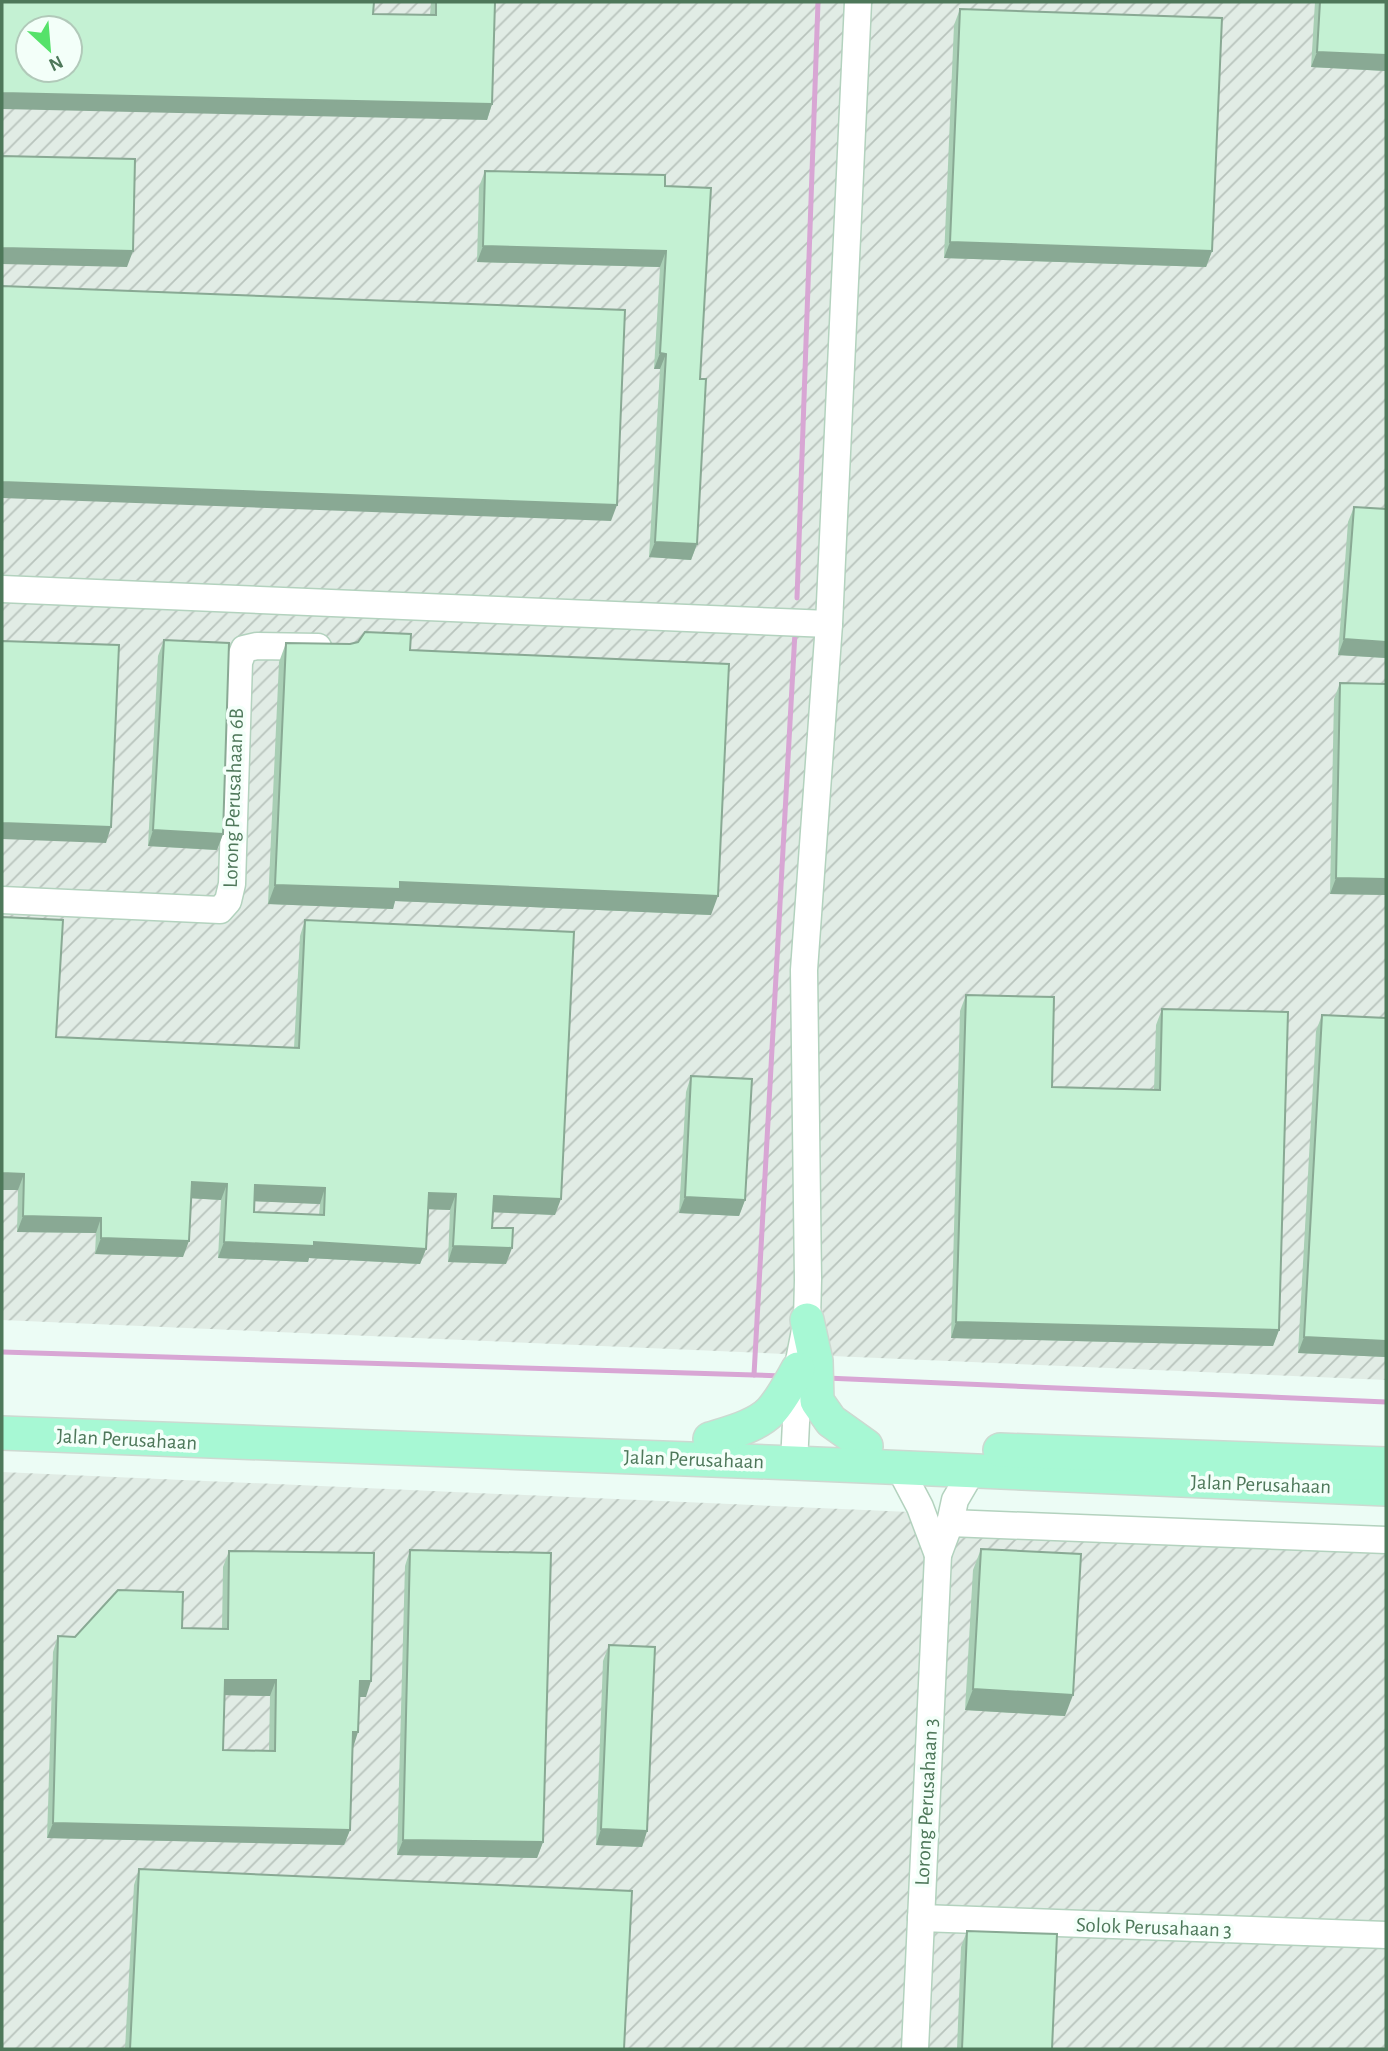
<svg xmlns="http://www.w3.org/2000/svg" width="1388" height="2051" viewBox="0 0 1388 2051" font-family="'Alegreya Sans',sans-serif">
  <style>
    .industrial { fill: url(#industrial-furrows); fill-rule: evenodd }
    .lines { fill: none; stroke-linecap: round; stroke-linejoin: round }
    .stream { stroke: #d8a6d4; stroke-width: 5 }
    .minor-casing { stroke: #b3d2be; stroke-width: 29 }
    .major-casing { stroke: #cdd9d1; stroke-width: 36 }
    .minor { stroke: #fff; stroke-width: 26 }
    .major { stroke: #a7f8d4; stroke-width: 33 }
    .wall { fill: #a9cfb5; fill-rule: evenodd }
    .shaded-wall { fill: #89a994 }
    .building { fill: #c4f1d3; stroke: #89a994; stroke-width: 2; fill-rule: evenodd }
    .labels { text-anchor: middle; stroke-width: 7; stroke-linejoin: round; paint-order: stroke }
    .street-label { font-size: 21px; fill: #4e785a; stroke: #f3fff9 }
  </style>
  <defs>
    <pattern id="industrial-furrows" width="10" height="10" patternUnits="userSpaceOnUse" patternTransform="scale(1.75)"><rect width="10" height="10" fill="#e1ece5"/><path d="M-1 1l2-2M0 10L10 0M9 11l2-2" fill="none" stroke="#b9c4bd"/></pattern>
  </defs>
  <rect width="100%" height="100%" fill="#ecfcf5"/>
  <g class="industrial">
    <path d="M2,2H1386V1380L2,1320ZM28,28H70V70H28Z"/>
    <polygon points="2,1472 1386,1533 1386,2049 2,2049"/>
  </g>
  <g class="lines">
    <g class="stream">
      <polyline points="797,598 818,2"/>
      <polyline points="2,1352 754,1375 795,632"/>
      <polyline points="754,1375 782,1376"/>
      <polyline points="826,1378 1386,1402"/>
    </g>
    <g class="minor-casing">
      <g id="minor">
        <polyline points="2,589 829,624"/>
        <polyline points="2,900 220,910 228,901 232,884 239,662 244,649 257,646 318,647"/>
        <polyline points="794,1463 799,1361 807,1320 808,1280 804,970 829,624 858,2"/>
        <polyline points="899,1467 920,1507 938,1555"/>
        <polyline points="950,1523 1386,1540"/>
        <polyline points="921,1918 1386,1935"/>
        <polyline points="915,2049 938,1555 950,1523 955,1500 972,1471"/>
      </g>
    </g>
    <g class="major-casing">
      <g id="major">
        <polyline points="807,1320 816,1361 817,1401 831,1421 866,1446"/>
        <polyline points="2,1433 794,1463 1386,1489"/>
        <path d="M710,1439C729,1433 757,1426 771,1411C782,1399 790,1383 798,1369"/>
        <polyline points="1000,1450 1386,1464"/>
      </g>
    </g>
    <use href="#minor" class="minor"/>
    <use href="#major" class="major"/>
  </g>
  <g class="wall">
    <polygon points="431,2 495,2 492,104 487,120 373,14 430,15"/>
    <polygon points="1315,2 1386,2 1386,71 1311,67"/>
    <polygon points="960,9 1212,251 1206,267 944,258 954,25"/>
    <polygon points="485,171 665,186 700,379 697,544 691,560 649,557 660,369 654,369 660,267 477,262 479,187"/>
    <polygon points="1354,507 1386,509 1386,658 1338,655 1348,522"/>
    <polygon points="164,640 223,834 217,850 148,846 158,656"/>
    <polygon points="286,643 410,650 711,915 395,901 393,909 268,904 279,662"/>
    <polygon points="1340,683 1386,895 1330,894 1334,699"/>
    <path d="M305,920L555,1215L493,1212L492,1228L506,1264L448,1262L450,1210L428,1209L426,1249L420,1264L309,1258L308,1262L218,1258L221,1200L191,1198L183,1257L95,1254L96,1233L17,1232L18,1190L56,1037L294,1048L300,936ZM254,1201L320,1204L319,1215L254,1212Z"/>
    <polygon points="966,995 1052,1087 1154,1090 1156,1025 1162,1009 1279,1330 1273,1346 951,1338 960,1011"/>
    <polygon points="1322,1015 1386,1018 1386,1357 1298,1353 1316,1031"/>
    <polygon points="691,1076 745,1200 739,1216 679,1213 686,1092"/>
    <polygon points="981,1549 1065,1716 965,1710 973,1570"/>
    <polygon points="410,1550 543,1842 537,1858 397,1855 405,1566"/>
    <path d="M229,1551L366,1697H359L352,1748L350,1830L344,1845L47,1838L53,1652L58,1636L75,1637L182,1628L222,1629L223,1567ZM224,1695L270,1696L269,1751L223,1750Z"/>
    <polygon points="609,1645 647,1831 642,1847 596,1845 603,1661"/>
    <polygon points="139,1869 624,2049 125,2049 134,1885"/>
    <polygon points="967,1931 1052,2049 957,2049 961,1947"/>
  </g>
  <g class="shaded-wall">
    <polygon points="1317,52 1386,55 1386,71 1311,67"/>
    <polygon points="2,93 492,104 487,120 2,109"/>
    <polygon points="950,242 1212,251 1206,267 944,258"/>
    <polygon points="483,246 666,251 660,267 477,262"/>
    <polygon points="2,248 133,251 127,267 2,264"/>
    <polygon points="660,353 666,354 660,369 654,369"/>
    <polygon points="2,482 617,505 611,521 2,498"/>
    <polygon points="655,542 697,544 691,560 649,557"/>
    <polygon points="1344,639 1386,642 1386,658 1338,655"/>
    <polygon points="2,823 111,827 106,843 2,839"/>
    <polygon points="153,830 223,834 217,850 148,846"/>
    <polygon points="1336,878 1386,879 1386,895 1330,894"/>
    <polygon points="400,882 718,896 711,915 395,901 393,909 268,904 275,885"/>
    <polygon points="2,1173 24,1174 18,1190 2,1190"/>
    <polygon points="192,1182 227,1184 221,1200 186,1198"/>
    <polygon points="255,1185 325,1188 320,1204 249,1201"/>
    <polygon points="429,1193 456,1194 450,1210 424,1209"/>
    <polygon points="494,1196 561,1199 555,1215 488,1212"/>
    <polygon points="685,1197 745,1200 739,1216 679,1213"/>
    <polygon points="23,1216 101,1218 96,1233 17,1232"/>
    <polygon points="101,1238 189,1241 183,1257 95,1254"/>
    <polygon points="224,1242 314,1242 426,1249 420,1264 309,1258 308,1262 218,1258"/>
    <polygon points="453,1246 512,1248 506,1264 448,1262"/>
    <polygon points="956,1322 1279,1330 1273,1346 951,1338"/>
    <polygon points="1304,1337 1386,1341 1386,1357 1298,1353"/>
    <polygon points="225,1680 276,1680 270,1696 219,1695"/>
    <polygon points="360,1681 371,1681 366,1697 354,1697"/>
    <polygon points="973,1689 1073,1695 1065,1716 965,1710"/>
    <polygon points="353,1732 358,1732 353,1748"/>
    <polygon points="53,1823 350,1830 344,1845 47,1838"/>
    <polygon points="601,1829 647,1831 642,1847 596,1845"/>
    <polygon points="403,1840 543,1842 537,1858 397,1855"/>
  </g>
  <g class="building">
    <path d="M2,2H374L373,14L436,15V2H495L492,104L2,93ZM28,28H70V70H28Z"/>
    <polygon points="1320,2 1386,2 1386,55 1317,52"/>
    <polygon points="960,9 1222,18 1212,251 950,242"/>
    <polygon points="2,156 135,159 133,251 2,248"/>
    <polygon points="485,171 665,175 665,186 711,188 700,379 706,379 697,544 655,542 666,354 660,353 666,251 483,246"/>
    <polygon points="2,286 625,310 617,505 2,482"/>
    <polygon points="1354,507 1386,509 1386,642 1344,639"/>
    <polygon points="365,632 411,634 410,650 729,664 718,896 400,882 400,889 275,885 286,643 350,644 358,642"/>
    <polygon points="164,640 229,643 223,834 153,830"/>
    <polygon points="2,641 119,645 111,827 2,823"/>
    <polygon points="1340,683 1386,684 1386,879 1336,878"/>
    <path d="M2,917L63,920L56,1037L299,1048L305,920L574,932L561,1199L494,1196L492,1228H513L512,1248L453,1246L456,1194L429,1193L426,1249L314,1242V1246L224,1242L227,1184L192,1182L189,1241L101,1238V1218L23,1216L24,1174L2,1173ZM255,1185L325,1188L324,1215L254,1212Z"/>
    <polygon points="966,995 1054,997 1052,1087 1160,1090 1162,1009 1288,1012 1279,1330 956,1322"/>
    <polygon points="1322,1015 1386,1018 1386,1341 1304,1337"/>
    <polygon points="691,1076 752,1079 745,1200 685,1197"/>
    <polygon points="981,1549 1081,1554 1073,1695 973,1689"/>
    <polygon points="410,1550 551,1553 543,1842 403,1840"/>
    <path d="M229,1551L374,1553L371,1681H360L358,1732H353L350,1830L53,1823L58,1636L75,1637L118,1590L183,1592L182,1628L228,1629ZM225,1680H276L275,1751L223,1750Z"/>
    <polygon points="609,1645 655,1647 647,1831 601,1829"/>
    <polygon points="139,1869 632,1891 624,2049 130,2049"/>
    <polygon points="967,1931 1057,1934 1052,2049 962,2049"/>
  </g>
  <g class="labels">
    <g class="street-label">
      <text transform="translate(233 798) rotate(-88)" y="7">Lorong Perusahaan 6B</text>
      <text transform="translate(127 1439) rotate(3)" y="7">Jalan Perusahaan</text>
      <text transform="translate(694 1459) rotate(2)" y="7">Jalan Perusahaan</text>
      <text transform="translate(1261 1484) rotate(2)" y="7">Jalan Perusahaan</text>
      <text transform="translate(926 1802) rotate(-87)" y="7">Lorong Perusahaan 3</text>
      <text transform="translate(1154 1927) rotate(2)" y="7">Solok Perusahaan 3</text>
    </g>
  </g>
  <rect width="1388" height="2051" fill="none" stroke="#4e785a" stroke-width="7"/>
  <g transform="translate(49 49) rotate(154)"><circle r="33" fill="#f3fff9" stroke="#b1c9b9" stroke-width="2"/>
  <path d="M0-5L12 26L0 18L-12 26Z" fill="#55e26a"/>
  <text y="-10" font-size="19" font-weight="bold" text-anchor="middle" fill="#4e785a">N</text>
  </g>
</svg>
